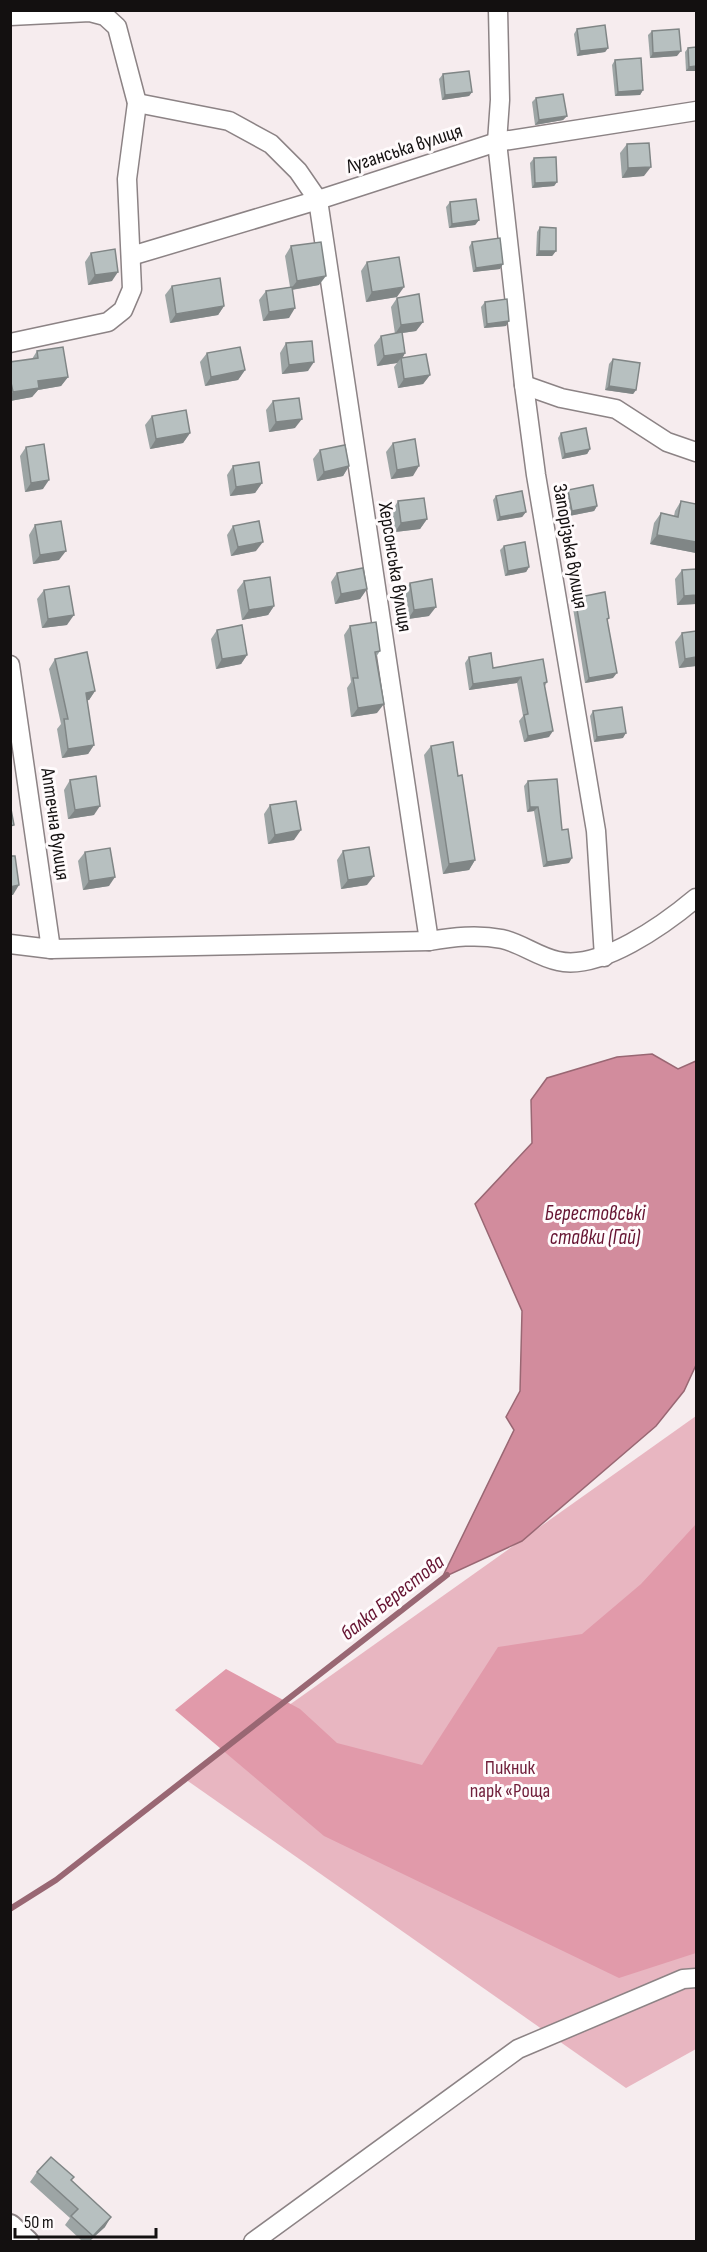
<svg xmlns="http://www.w3.org/2000/svg" width="707" height="2252" viewBox="0 0 707 2252" font-family="'Sofia Sans Condensed',sans-serif">
  <style>
    .green { fill: #e8b6c1 }
    .forest { fill: #e19aaa }
    .water { fill: #d28c9d; stroke: #996773; stroke-width: 1.5 }
    .lines { fill: none; stroke-linecap: round; stroke-linejoin: round }
    .stream { stroke: #996773; stroke-width: 6 }
    .minor-casing { stroke: #8c8385; stroke-width: 21 }
    .tertiary-casing { stroke: #8c8385; stroke-width: 26 }
    .minor { stroke: #fff; stroke-width: 18 }
    .tertiary { stroke: #fff; stroke-width: 22 }
    .wall { fill: #9da5a5 }
    .shaded-wall { fill: #808686 }
    .building { fill: #b7c0c0; stroke: #808686; stroke-width: 1.5 }
    .labels { text-anchor: middle; stroke-width: 6; stroke-linejoin: round; paint-order: stroke }
    .street-label { font-size: 20px; fill: #131010; stroke: #fffbfc }
    .park-label { font-size: 20px; fill: #701e3a; stroke: #fffbfc }
    .water-label { font-size: 21px; font-style: italic; fill: #651331; stroke: #fffbfc }
  </style>
  <rect width="100%" height="100%" fill="#f6ecee"/>
  <polygon class="green" points="696,1416 696,2049 626,2088 185,1779"/>
  <polygon class="forest" points="696,1524 696,1953 619,1978 324,1836 175,1710 226,1669 300,1709 337,1743 422,1765 498,1647 582,1634 641,1584"/>
  <polygon class="water" points="652,1054 678,1069 696,1061 696,1365 684,1391 656,1426 522,1541 442,1578 514,1430 506,1417 520,1391 522,1311 475,1204 532,1143 531,1100 547,1078 617,1057"/>
  <g class="lines">
    <polyline class="stream" points="10,1909 56,1880 447,1575"/>
    <g class="minor-casing">
      <g id="minor">
        <polyline points="498,10 500,100 497,142 524,385 536,475 596,831 604,957"/>
        <polyline points="10,16 90,12 105,16 117,27 137,103 127,179 132,289 123,310 108,322 10,343"/>
        <polyline points="137,103 229,121 271,144 298,171 318,200 429,941"/>
        <polyline points="131,256 318,200 497,142 696,111"/>
        <polyline points="524,385 561,398 616,409 667,442 696,452"/>
        <polyline points="10,665 51,949 10,944"/>
        <path d="M51,949L429,941C453,937 477,934 502,939C521,943 538,957 558,961C600,971 665,924 696,898"/>
        <polyline points="253,2242 518,2049 683,1979 696,1978"/>
      </g>
    </g>
    <g class="tertiary-casing">
      <polyline id="tertiary" points="10,2226 27,2242"/>
    </g>
    <use href="#minor" class="minor"/>
    <use href="#tertiary" class="tertiary"/>
  </g>
  <g class="wall">
    <polygon points="577,29 608,48 605,52 577,56 574,34"/>
    <polygon points="652,31 677,56 650,58 648,35"/>
    <polygon points="688,48 696,71 686,71 685,52"/>
    <polygon points="615,60 643,90 640,95 615,96 612,65"/>
    <polygon points="443,74 472,92 469,96 442,100 439,79"/>
    <polygon points="536,98 567,116 563,120 535,125 532,102"/>
    <polygon points="627,144 644,176 622,178 620,153"/>
    <polygon points="534,158 557,182 554,186 532,188 530,163"/>
    <polygon points="450,202 479,220 475,225 449,228 446,207"/>
    <polygon points="540,227 556,251 552,256 536,256 537,232"/>
    <polygon points="472,242 500,269 473,272 469,247"/>
    <polygon points="291,246 319,285 292,290 289,318 263,321 259,300 266,291 290,287 285,256"/>
    <polygon points="91,253 112,281 88,285 85,262"/>
    <polygon points="367,262 397,297 366,302 361,271"/>
    <polygon points="172,286 224,306 218,315 170,323 165,295"/>
    <polygon points="397,298 423,322 416,331 402,333 405,353 403,357 430,375 423,384 398,388 394,367 397,363 377,366 374,345 381,336 395,334 391,307"/>
    <polygon points="485,302 506,326 484,328 481,307"/>
    <polygon points="286,343 308,371 282,374 280,353"/>
    <polygon points="37,351 68,377 61,386 38,390 32,397 10,401 10,362 32,359"/>
    <polygon points="207,353 245,370 238,380 205,386 200,362"/>
    <polygon points="613,359 636,390 633,394 605,390 609,364"/>
    <polygon points="273,401 295,428 269,432 266,410"/>
    <polygon points="152,416 190,433 183,443 150,449 145,425"/>
    <polygon points="561,433 590,449 587,454 562,459 558,438"/>
    <polygon points="393,443 413,476 391,479 386,452"/>
    <polygon points="26,447 43,489 25,492 20,456"/>
    <polygon points="320,450 349,466 343,476 317,481 313,459"/>
    <polygon points="233,466 262,483 255,493 230,496 227,475"/>
    <polygon points="568,490 597,506 594,511 569,516 564,494"/>
    <polygon points="496,496 526,512 522,517 497,521 493,500"/>
    <polygon points="398,501 427,519 420,529 395,532 392,511"/>
    <polygon points="681,501 696,553 650,544 654,523 661,513 674,516 675,511"/>
    <polygon points="35,525 59,560 33,564 29,535"/>
    <polygon points="233,526 256,551 231,556 227,535"/>
    <polygon points="504,546 529,567 526,572 505,576 500,550"/>
    <polygon points="682,570 696,604 677,605 675,579"/>
    <polygon points="337,573 367,589 360,599 335,604 331,582"/>
    <polygon points="244,581 274,606 268,615 242,620 237,590"/>
    <polygon points="410,583 429,616 408,619 404,592"/>
    <polygon points="44,590 67,625 42,628 37,599"/>
    <polygon points="575,598 607,621 613,678 585,683 572,602"/>
    <polygon points="350,626 380,651 376,657 377,713 351,717 347,688 351,682 344,635"/>
    <polygon points="217,630 247,655 241,664 216,669 211,639"/>
    <polygon points="696,631 696,666 679,668 675,642 682,633"/>
    <polygon points="469,657 493,668 547,682 545,686 549,737 524,742 519,721 523,716 517,683 469,690 465,663"/>
    <polygon points="55,659 95,691 89,700 87,700 94,745 88,754 62,758 57,729 61,724 49,669"/>
    <polygon points="593,711 623,738 594,742 590,716"/>
    <polygon points="431,746 458,776 475,860 469,870 443,874 424,755"/>
    <polygon points="70,780 94,815 68,819 64,790"/>
    <polygon points="528,781 562,830 569,863 543,867 534,811 527,812 524,786"/>
    <polygon points="270,805 294,840 268,844 264,814"/>
    <polygon points="343,851 367,885 341,889 337,860"/>
    <polygon points="85,852 109,886 83,890 78,861"/>
    <polygon points="37,2172 72,2181 105,2227 90,2241 82,2241 65,2225 70,2218 30,2182"/>
  </g>
  <g class="shaded-wall">
    <polygon points="608,48 605,52 577,56 580,51"/>
    <polygon points="681,51 677,56 650,58 653,53"/>
    <polygon points="696,66 696,71 686,71 689,67"/>
    <polygon points="643,90 640,95 615,96 618,92"/>
    <polygon points="472,92 469,96 442,100 445,95"/>
    <polygon points="567,116 563,120 535,125 539,120"/>
    <polygon points="651,167 644,176 622,178 628,168"/>
    <polygon points="557,182 554,186 532,188 535,183"/>
    <polygon points="479,220 475,225 449,228 452,224"/>
    <polygon points="539,251 556,251 552,256 536,256"/>
    <polygon points="503,264 500,269 473,272 476,268"/>
    <polygon points="118,272 112,281 88,285 95,275"/>
    <polygon points="326,276 319,285 290,290 297,281"/>
    <polygon points="404,287 397,297 366,302 372,292"/>
    <polygon points="224,306 218,315 170,323 176,314"/>
    <polygon points="295,308 289,318 263,321 269,312"/>
    <polygon points="509,321 506,326 484,328 487,324"/>
    <polygon points="423,322 416,331 395,334 401,325"/>
    <polygon points="405,353 401,360 401,358 397,363 377,366 384,356"/>
    <polygon points="314,362 308,371 282,374 289,365"/>
    <polygon points="245,370 238,380 205,386 211,377"/>
    <polygon points="430,375 423,384 398,388 404,379"/>
    <polygon points="68,377 61,386 38,390 32,397 10,401 10,395 13,392 38,381"/>
    <polygon points="609,386 636,390 633,394 605,390"/>
    <polygon points="302,419 295,428 269,432 276,422"/>
    <polygon points="190,433 183,443 150,449 156,439"/>
    <polygon points="590,449 587,454 562,459 565,454"/>
    <polygon points="349,466 343,476 317,481 324,472"/>
    <polygon points="419,466 413,476 391,479 397,470"/>
    <polygon points="49,480 43,489 25,492 31,483"/>
    <polygon points="262,483 255,493 230,496 236,487"/>
    <polygon points="597,506 594,511 569,516 572,511"/>
    <polygon points="526,512 522,517 497,521 500,517"/>
    <polygon points="427,519 420,529 395,532 401,523"/>
    <polygon points="657,535 696,542 696,553 650,544"/>
    <polygon points="263,542 256,551 231,556 238,547"/>
    <polygon points="66,551 59,560 33,564 40,555"/>
    <polygon points="529,567 526,572 505,576 508,571"/>
    <polygon points="367,589 360,599 335,604 341,594"/>
    <polygon points="696,595 696,604 677,605 684,596"/>
    <polygon points="274,606 268,615 242,620 249,610"/>
    <polygon points="436,607 429,616 408,619 414,610"/>
    <polygon points="74,615 67,625 42,628 48,619"/>
    <polygon points="247,655 241,664 216,669 222,659"/>
    <polygon points="696,657 696,666 679,668 685,659"/>
    <polygon points="617,673 613,678 585,683 589,678"/>
    <polygon points="521,677 517,683 469,690 473,684"/>
    <polygon points="95,691 89,700 80,702 86,693"/>
    <polygon points="384,704 377,713 351,717 358,708"/>
    <polygon points="553,731 549,737 524,742 528,736"/>
    <polygon points="626,733 623,738 594,742 597,737"/>
    <polygon points="94,745 88,754 62,758 68,749"/>
    <polygon points="100,806 94,815 68,819 75,810"/>
    <polygon points="530,807 538,807 534,811 527,812"/>
    <polygon points="301,830 294,840 268,844 275,835"/>
    <polygon points="572,858 569,863 543,867 547,862"/>
    <polygon points="475,860 469,870 443,874 449,864"/>
    <polygon points="374,876 367,885 341,889 348,880"/>
    <polygon points="115,877 109,886 83,890 89,881"/>
    <polygon points="19,885 13,895 10,895 10,887"/>
    <polygon points="111,2217 105,2227 89,2241 93,2236"/>
  </g>
  <g class="building">
    <polygon points="605,25 608,48 580,51 577,29"/>
    <polygon points="679,29 681,51 653,53 652,31"/>
    <polygon points="696,47 696,66 689,67 688,48"/>
    <polygon points="641,58 643,90 618,92 615,60"/>
    <polygon points="469,71 472,92 445,95 443,74"/>
    <polygon points="563,94 567,116 539,120 536,98"/>
    <polygon points="649,143 651,167 628,168 627,144"/>
    <polygon points="556,157 557,182 535,183 534,158"/>
    <polygon points="476,199 479,220 452,224 450,202"/>
    <polygon points="540,227 556,228 556,251 539,251"/>
    <polygon points="500,238 503,264 476,268 472,242"/>
    <polygon points="321,242 326,276 297,281 291,246"/>
    <polygon points="115,249 118,272 95,275 91,253"/>
    <polygon points="399,257 404,287 372,292 367,262"/>
    <polygon points="220,278 224,306 176,314 172,286"/>
    <polygon points="292,287 295,308 269,312 266,291"/>
    <polygon points="419,294 423,322 401,325 397,298"/>
    <polygon points="507,299 509,321 487,324 485,302"/>
    <polygon points="402,332 405,353 384,356 381,336"/>
    <polygon points="312,341 314,362 289,365 286,343"/>
    <polygon points="63,347 68,377 38,381 39,388 13,392 10,378 10,362 38,358 37,351"/>
    <polygon points="240,347 245,370 211,377 207,353"/>
    <polygon points="426,354 430,375 404,379 401,358"/>
    <polygon points="613,359 640,363 636,390 609,386"/>
    <polygon points="299,398 302,419 276,422 273,401"/>
    <polygon points="186,410 190,433 156,439 152,416"/>
    <polygon points="586,428 590,449 565,454 561,433"/>
    <polygon points="415,439 419,466 397,470 393,443"/>
    <polygon points="44,444 49,480 31,483 26,447"/>
    <polygon points="345,445 349,466 324,472 320,450"/>
    <polygon points="259,462 262,483 236,487 233,466"/>
    <polygon points="593,485 597,506 572,511 568,490"/>
    <polygon points="522,491 526,512 500,517 496,496"/>
    <polygon points="424,498 427,519 401,523 398,501"/>
    <polygon points="681,501 696,504 696,542 657,535 661,513 678,517"/>
    <polygon points="61,521 66,551 40,555 35,525"/>
    <polygon points="259,521 263,542 238,547 233,526"/>
    <polygon points="525,542 529,567 508,571 504,546"/>
    <polygon points="363,568 367,589 341,594 337,573"/>
    <polygon points="696,569 696,595 684,596 682,570"/>
    <polygon points="270,577 274,606 249,610 244,581"/>
    <polygon points="432,579 436,607 414,610 410,583"/>
    <polygon points="69,586 74,615 48,619 44,590"/>
    <polygon points="605,592 609,618 607,619 617,673 589,678 575,598"/>
    <polygon points="376,622 380,651 375,652 384,704 358,708 353,678 358,678 350,626"/>
    <polygon points="242,625 247,655 222,659 217,630"/>
    <polygon points="696,631 696,657 685,659 682,633"/>
    <polygon points="87,652 95,691 86,693 94,745 68,749 64,719 68,719 55,659"/>
    <polygon points="491,653 493,668 543,659 547,682 544,683 553,731 528,736 524,715 528,714 521,677 473,684 469,657"/>
    <polygon points="622,707 626,733 597,737 593,711"/>
    <polygon points="453,742 458,776 462,775 475,860 449,864 431,746"/>
    <polygon points="96,776 100,806 75,810 70,780"/>
    <polygon points="557,779 562,830 568,829 572,858 547,862 538,807 530,807 528,781"/>
    <polygon points="296,801 301,830 275,835 270,805"/>
    <polygon points="10,804 14,825 10,826"/>
    <polygon points="369,847 374,876 348,880 343,851"/>
    <polygon points="110,848 115,877 89,881 85,852"/>
    <polygon points="10,856 15,856 19,885 10,887"/>
    <polygon points="51,2157 74,2177 71,2180 111,2217 93,2236 71,2216 78,2209 37,2172"/>
  </g>
  <g class="labels">
    <g class="street-label">
      <text transform="translate(404 148) rotate(-18)" y="7">Луганська вулиця</text>
      <text transform="translate(571 546) rotate(80)" y="7">Запорізька вулиця</text>
      <text transform="translate(396 567) rotate(81)" y="7">Херсонська вулиця</text>
      <text transform="translate(56 824) rotate(82)" y="7">Аптечна вулиця</text>
    </g>
    <g class="park-label">
      <text x="510" y="1774">Пикник<tspan x="510" dy="23">парк «Роща</tspan></text>
    </g>
    <g class="water-label">
      <text x="595" y="1220">Берестовські<tspan x="595" dy="24">ставки (Гай)</tspan></text>
      <text transform="translate(392 1597) rotate(-38)" y="7">балка Берестова</text>
    </g>
  </g>
  <rect width="707" height="2252" fill="none" stroke="#131010" stroke-width="24"/>
  <path d="M15 2228v9h141v-9" fill="none" stroke="#131010" stroke-width="3"/>
  <text x="24" y="2228" font-size="18" fill="#131010" stroke="#fffbfc" stroke-width="4.5" paint-order="stroke">50 m</text>
</svg>
